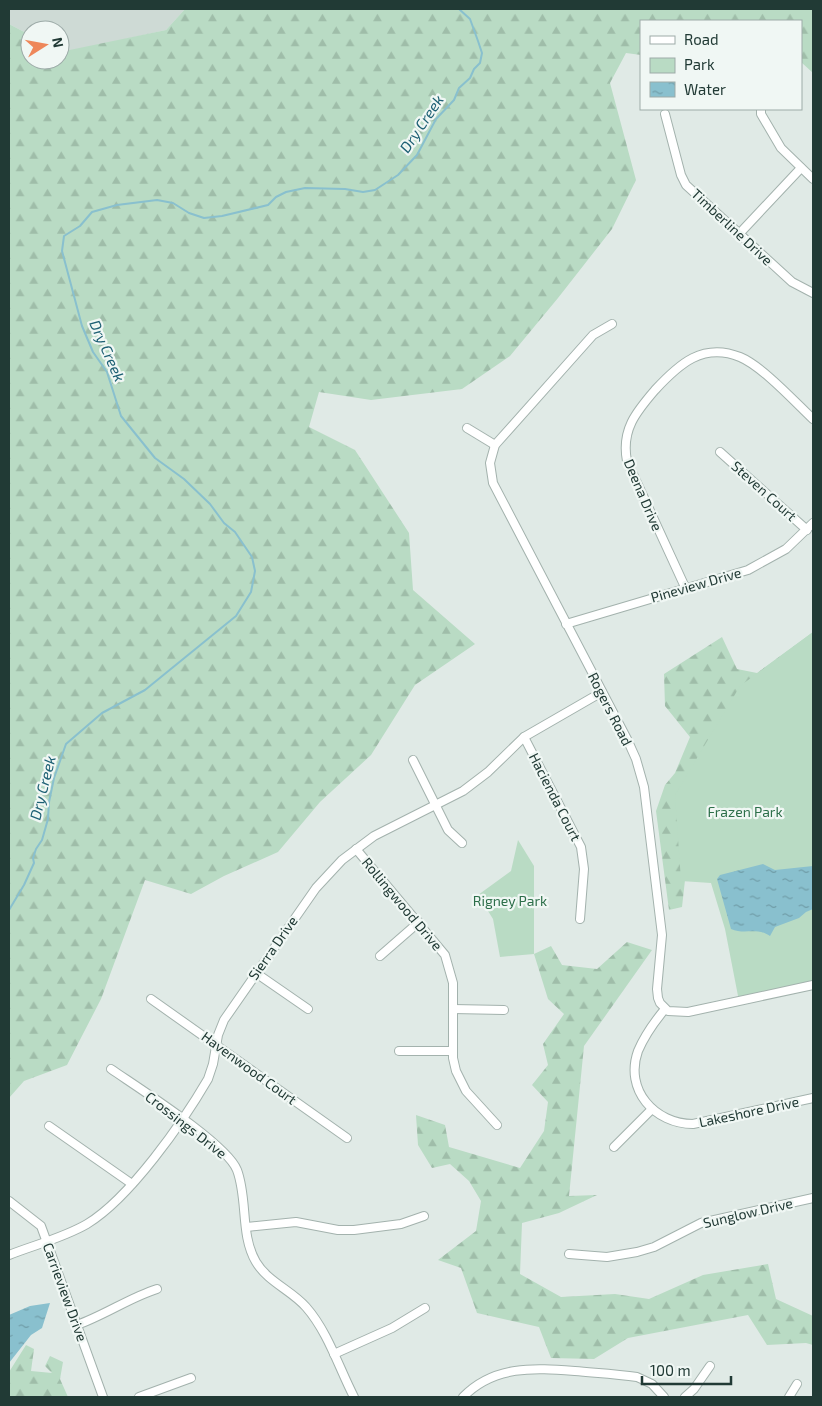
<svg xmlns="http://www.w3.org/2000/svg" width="822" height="1406" font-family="'Exo 2',sans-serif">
<defs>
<pattern id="forest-firs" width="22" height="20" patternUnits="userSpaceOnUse" patternTransform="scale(1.25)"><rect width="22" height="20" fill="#b9dbc4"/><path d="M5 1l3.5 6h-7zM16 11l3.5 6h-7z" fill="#9fbda9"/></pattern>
<pattern id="water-ripples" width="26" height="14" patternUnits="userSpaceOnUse" patternTransform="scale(1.25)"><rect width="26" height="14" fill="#89c0ce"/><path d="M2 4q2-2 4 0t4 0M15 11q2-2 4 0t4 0" fill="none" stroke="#709da8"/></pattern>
</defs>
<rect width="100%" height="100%" fill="#e0eae6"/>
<!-- built -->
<polygon fill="#cedad5" points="9,9 185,9 166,30 62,53 60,30 30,30 30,35 9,24"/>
<!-- forest -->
<g fill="url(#forest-firs)">
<polygon points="185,9 813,9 813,73 801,62 801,21 641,21 641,55 626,53 610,83 636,180 612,229 558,298 510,356 462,389 371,400 319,392 309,427 355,450 409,533 413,590 475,644 415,685 371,755 320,802 278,852 224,876 191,894 145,880 101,999 67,1065 24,1081 9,1098 9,24 30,35 30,60 60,60 60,52 166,30"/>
<polygon points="813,632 686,871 682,907 669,910 656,811 665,785 675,773 690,737 665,706 664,674 722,637 737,669 757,673"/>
<polygon points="627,942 652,950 584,1046 569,1196 597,1195 559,1213 522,1223 520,1274 561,1297 615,1294 649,1299 703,1275 768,1264 776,1299 813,1316 813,1345 806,1343 767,1345 748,1315 628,1338 594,1359 551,1358 539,1327 477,1313 461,1268 438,1260 476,1231 481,1201 469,1181 450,1164 432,1168 418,1145 416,1115 445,1125 449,1147 520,1168 544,1131 548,1102 532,1085 548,1065 543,1044 564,1014 548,999 534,954 551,946 562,965 597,969"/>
<polygon points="26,1345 34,1349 31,1371 52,1373 45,1366 50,1356 63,1362 60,1379 68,1397 9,1397 9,1372"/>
</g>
<!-- park -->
<g fill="#b9dbc4">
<polygon points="813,632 813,985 739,1001 725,929 711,883 681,881 675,795 740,686"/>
<polygon points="518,840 534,866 534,954 500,957 493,919 478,895 511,871"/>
</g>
<!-- water -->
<g fill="url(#water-ripples)">
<path d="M763,864L775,870L813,866V909L806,912L799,918L775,927L770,936C757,927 744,935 731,929L717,879L720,875Z"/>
<polygon points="50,1303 42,1328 31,1335 9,1363 9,1315 30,1306"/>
</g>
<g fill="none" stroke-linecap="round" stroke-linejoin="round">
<!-- stream -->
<polyline stroke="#89c0ce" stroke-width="2" points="9,910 24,885 34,863 33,858 36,849 42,840 48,819 49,802 54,778 66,744 102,713 145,690 236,616 251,592 255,571 252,557 235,532 224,523 210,504 184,479 155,458 121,416 107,372 93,352 82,326 62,251 64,236 80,226 92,212 117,205 157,200 173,203 189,213 204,218 222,216 268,205 276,197 286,192 305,188 345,189 363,192 375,190 398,175 417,155 436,119 454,100 459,88 470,78 474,69 480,63 482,53 478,41 470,19 459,9"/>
<defs>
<g id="minor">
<polyline points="761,109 761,114 781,148 813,179"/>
<polyline points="665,114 681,175 686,185 792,282 813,293"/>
<polyline points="739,234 801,168"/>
<polyline points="612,324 593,335 495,445 490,463 493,483 627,739 636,759 644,787 662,935 657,989 658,998 660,1003 668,1011 688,1012 813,985"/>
<polyline points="467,428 495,445"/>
<polyline points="720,452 807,530"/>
<path d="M685,587L627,461C621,430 636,412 655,390C679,364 703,342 740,357C762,366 795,402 813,419"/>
<polyline points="566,624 748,570 786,549 813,523"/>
<polyline points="524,737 581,847 584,869 580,919"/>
<polyline points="413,760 448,830 462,843"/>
<polyline points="356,849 445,955 453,983 453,1058 456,1071 466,1091 497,1125"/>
<polyline points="380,956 419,922"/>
<polyline points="256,973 308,1009"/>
<polyline points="151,999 347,1138"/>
<polyline points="453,1009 504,1010"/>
<path d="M665,1009C655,1021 644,1037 638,1051C624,1090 655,1124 693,1124L813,1098"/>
<polyline points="399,1051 453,1051"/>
<path d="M111,1069C137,1087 227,1144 237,1170C248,1199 240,1235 256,1262C268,1282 291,1290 306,1307C328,1332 339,1368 354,1397"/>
<polyline points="49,1126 132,1184"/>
<polyline points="614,1147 652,1109"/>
<polyline points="9,1201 41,1226 103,1397"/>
<polyline points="247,1227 296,1222 338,1230 354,1230 401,1224 424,1216"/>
<polyline points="569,1254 607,1257 637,1252 654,1247 701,1223 813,1198"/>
<path d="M9,1255C34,1245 63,1238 87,1224C130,1198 183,1122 208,1079L213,1064L218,1035L224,1020L316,888L342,860L374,836L463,791L488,772L524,737L602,692"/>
<path d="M77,1325C105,1315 131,1297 157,1289"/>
<polyline points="334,1354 392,1328 425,1308"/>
<polyline points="139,1397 191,1378"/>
<path d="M463,1397C494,1365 534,1368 575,1371C596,1373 616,1374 637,1377L652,1384L664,1397"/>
<polyline points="685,1397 694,1389 710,1366"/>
<polyline points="789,1397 797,1384"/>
</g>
</defs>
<!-- minor casing -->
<use href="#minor" stroke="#a3b2ad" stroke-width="10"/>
<!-- minor -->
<use href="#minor" stroke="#fff" stroke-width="8"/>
</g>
<g text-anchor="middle" stroke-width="4.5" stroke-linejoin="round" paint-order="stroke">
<!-- street labels -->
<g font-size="14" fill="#213a35" stroke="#f0f7f4">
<text transform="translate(732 227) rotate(43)" y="5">Timberline Drive</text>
<text transform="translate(764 491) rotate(42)" y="5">Steven Court</text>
<text transform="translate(643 495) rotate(67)" y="5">Deena Drive</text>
<text transform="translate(696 585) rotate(-16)" y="5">Pineview Drive</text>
<text transform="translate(610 709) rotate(63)" y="5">Rogers Road</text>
<text transform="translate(555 797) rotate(63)" y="5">Hacienda Court</text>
<text transform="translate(402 904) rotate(50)" y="5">Rollingwood Drive</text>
<text transform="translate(273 948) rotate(-55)" y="5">Sierra Drive</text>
<text transform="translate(249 1068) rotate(36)" y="5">Havenwood Court</text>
<text transform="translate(749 1112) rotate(-12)" y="5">Lakeshore Drive</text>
<text transform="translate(186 1125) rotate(38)" y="5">Crossings Drive</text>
<text transform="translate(748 1213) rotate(-13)" y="5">Sunglow Drive</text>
<text transform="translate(65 1292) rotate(70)" y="5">Carrieview Drive</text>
</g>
<!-- park labels -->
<g font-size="14" fill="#2d6f4a" stroke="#f0f7f4">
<text x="745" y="817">Frazen Park</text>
<text x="510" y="906">Rigney Park</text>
</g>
<!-- water labels -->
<g font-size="15" font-style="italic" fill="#1d6074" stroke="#f0f7f4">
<text transform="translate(422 124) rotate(-56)" y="5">Dry Creek</text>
<text transform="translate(107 351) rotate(66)" y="5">Dry Creek</text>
<text transform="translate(43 788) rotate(-76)" y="5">Dry Creek</text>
</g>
</g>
<!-- border -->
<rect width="822" height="1406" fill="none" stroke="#213a35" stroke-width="20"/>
<!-- legend -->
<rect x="640" y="20" width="162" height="90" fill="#f0f7f4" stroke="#9daba8"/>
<rect x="650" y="36" width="25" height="8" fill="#ffffff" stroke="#9daba8"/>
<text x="684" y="45" font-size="15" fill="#213a35">Road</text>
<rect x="650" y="58" width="25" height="15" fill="#b9dbc4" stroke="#9daba8"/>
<text x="684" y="70" font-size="15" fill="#213a35">Park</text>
<rect x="650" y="82" width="25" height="15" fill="url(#water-ripples)" stroke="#9daba8"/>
<text x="684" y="95" font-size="15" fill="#213a35">Water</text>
<!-- north arrow -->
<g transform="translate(45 45) rotate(79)"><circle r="24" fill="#f0f7f4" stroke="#9daba8"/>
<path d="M0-4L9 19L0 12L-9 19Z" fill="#ee875a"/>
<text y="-8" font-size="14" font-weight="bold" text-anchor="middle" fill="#213a35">N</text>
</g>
<!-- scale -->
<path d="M642 1376v8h89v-8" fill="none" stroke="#213a35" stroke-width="2.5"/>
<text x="650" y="1376" font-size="15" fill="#213a35" stroke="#f0f7f4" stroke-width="4" paint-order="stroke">100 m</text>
</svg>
